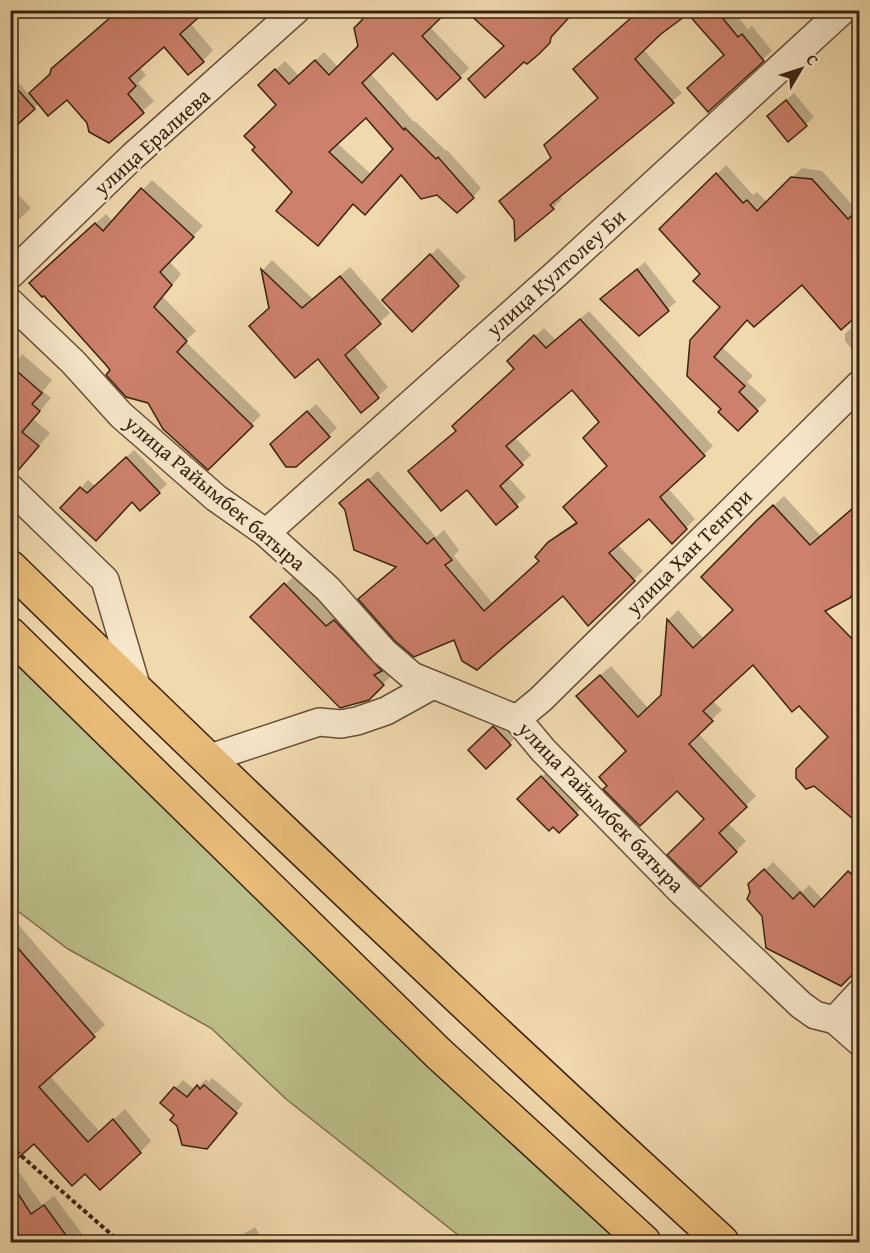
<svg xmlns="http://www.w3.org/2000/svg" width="870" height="1253" font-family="'Gentium Book Plus',serif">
<rect width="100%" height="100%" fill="#f1d9ae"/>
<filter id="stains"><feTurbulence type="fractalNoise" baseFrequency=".00333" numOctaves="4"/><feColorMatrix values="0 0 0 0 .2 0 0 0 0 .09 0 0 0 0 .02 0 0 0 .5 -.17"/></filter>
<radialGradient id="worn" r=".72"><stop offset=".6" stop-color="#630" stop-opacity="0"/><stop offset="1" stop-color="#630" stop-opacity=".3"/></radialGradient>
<!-- green -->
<polygon fill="#bcbf89" stroke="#7a714c" stroke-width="1.5" points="10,642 627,1242 467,1242 286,1099 211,1028 68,949 11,906"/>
<!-- shadow -->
<g fill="#0003" fill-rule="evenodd">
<polygon points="119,10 190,23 213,50 203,61 165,45 139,67 146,75 138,83 154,101 109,141 67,98 39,103 34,108 10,90 19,83 29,95 64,58"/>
<polygon points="467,10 581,10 568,18 548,43 506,46"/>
<polygon points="641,10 732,10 748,29 752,26 772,51 709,110 725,55 689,12 643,49 682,93 559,196 562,199 553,208 517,238 553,157 600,97"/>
<path d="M430,27L469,68L460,77L393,50L370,73L414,122L415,121L446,151L447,150L481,188L473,197L437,193L402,173L353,203L318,244L294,192L278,104L260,85L285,61L299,76L324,52L339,68ZM366,115L395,149L372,175L337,143Z"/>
<polygon points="859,55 860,55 860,88 851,63"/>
<polygon points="794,93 814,117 788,140 777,108"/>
<polygon points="726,165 753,195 757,192 767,202 802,168 822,171 858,211 802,283 747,319 722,347 753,376 747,382 767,400 738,429 723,409 688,376 722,306 702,274 661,229"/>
<polygon points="152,180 203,226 169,261 181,274 163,297 196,331 185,341 261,415 208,468 149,402 112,370 41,273 106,214 113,222"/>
<polygon points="10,186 31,208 10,228"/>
<polygon points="438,248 466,277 412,329 384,300"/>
<polygon points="272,260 313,299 350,267 390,313 354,345 388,387 362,411 318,357 271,308 263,270"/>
<polygon points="645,262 676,302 639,334 610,291"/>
<polygon points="589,311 713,446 668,488 695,519 672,542 649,517 617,544 643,571 589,623 563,593 455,638 398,566 341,503 378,471 436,537 444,530 459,550 454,556 493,604 540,561 549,543 559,533 577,521 609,466 602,422 572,388 515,437 531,455 508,477 526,497 496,523 458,430 516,369 518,352 544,328 556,340"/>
<polygon points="860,319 860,349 855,353 845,341 845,334"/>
<polygon points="10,351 19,358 22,354 52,380 43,391 51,398 33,419 50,433 27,460 10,472"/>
<polygon points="316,404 337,428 295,466 280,436"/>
<polygon points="134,450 167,484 141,509 132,500 103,531 81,488 88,480 95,486"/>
<polygon points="784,496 821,536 860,502 860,579 798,632 821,660 860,629 860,811 830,737 799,704 753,663 713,701 722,710 698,733 756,796 728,823 746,841 736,851 677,789 608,785 628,751 588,686 611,666 648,708 663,695 668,620 678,610 704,639 735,610 769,510"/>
<polygon points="297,573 395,672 368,699 253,617"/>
<polygon points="502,719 517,736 486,767 470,750"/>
<polygon points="549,770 584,806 559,831 519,799"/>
<polygon points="773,862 802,892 809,885 823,900 857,864 860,867 860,909 764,916 751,893 750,885"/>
<polygon points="16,922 105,1025 49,1075 100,1132 125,1109 151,1141 140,1152 85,1172 10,1125 10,926"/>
<polygon points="212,1078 243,1104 214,1139 162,1103 183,1080 195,1090 206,1079 209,1082"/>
<polygon points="10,1159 42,1205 54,1196 88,1242 10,1242"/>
<polygon points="255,1227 264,1242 230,1242"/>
</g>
<!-- building -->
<g fill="#cd806b" stroke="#392310" stroke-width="1.5" fill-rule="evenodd">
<polygon points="119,10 207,10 180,34 204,62 188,75 164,47 129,78 136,86 128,94 144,113 109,143 89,132 87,123 67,100 48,116 29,93 50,74 51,69"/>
<path d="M365,10H449L422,36L461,78L437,100L393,53L362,83L404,130L405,128L436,159L438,157L474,198L457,213L437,195L421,199L401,175L365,215L353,204L318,246L276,211L292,192L252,150L255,147L244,136L276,105L258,85L275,69L289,84L315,60L329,75L358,46L354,28L362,20ZM366,118L393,149L362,183L329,152Z"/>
<polygon points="465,10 576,10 551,37 550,43 539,54 527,64 524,62 485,98 468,79 504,46"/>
<polygon points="640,10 716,10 738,37 742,34 764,61 708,112 687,88 724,55 688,14 661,34 635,59 674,103 550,205 554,209 515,241 514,220 499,201 551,158 544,145 598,98 573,69"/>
<polygon points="10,81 35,109 10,131"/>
<polygon points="786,100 807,126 788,142 767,116"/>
<polygon points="716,173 743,203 747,200 757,211 791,177 812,179 848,219 860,208 860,313 841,330 802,285 754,327 747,320 714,357 745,386 739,392 758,411 738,431 718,412 721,409 687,376 690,340 720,307 693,281 700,274 659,229"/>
<polygon points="141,188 194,237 160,272 172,285 154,307 187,341 177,352 253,426 208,470 163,429 148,403 126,397 106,375 110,370 106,365 44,296 42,297 29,283 95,223 103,231"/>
<polygon points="430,254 459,286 412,332 382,300"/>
<polygon points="261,269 302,308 340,276 381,324 345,355 379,398 361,413 318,359 295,378 249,326 269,308"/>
<polygon points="637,269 669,311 639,336 600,299"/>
<polygon points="580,319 705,456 660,497 687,529 672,544 649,519 609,553 635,581 588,626 563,596 477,670 462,661 454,640 414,657 395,641 358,599 396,567 354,550 345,510 339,503 368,479 427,544 434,538 452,560 445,565 484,611 539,561 535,557 548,542 577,523 563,507 607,466 583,438 599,422 572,390 506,446 523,465 500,486 518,507 496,525 467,490 441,511 408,471 456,431 452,426 514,369 507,361 534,335 546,348"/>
<polygon points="10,365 42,393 32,404 40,411 22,432 39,446 15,474 10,473"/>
<polygon points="307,411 330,437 296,467 286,467 270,444"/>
<polygon points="126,457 160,493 140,511 132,502 96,541 60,508 80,487 87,493"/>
<polygon points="860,502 860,580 850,598 825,611 860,647 860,825 814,786 806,789 796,778 796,769 828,737 799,706 792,712 753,665 703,711 713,721 689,744 747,807 719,833 737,852 700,887 667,855 704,819 677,791 640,826 603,789 607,786 599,777 626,751 576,696 600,675 638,717 661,695 667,619 693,648 733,610 701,577 757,520 773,505 810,545"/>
<polygon points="284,583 326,626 334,620 382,671 374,675 384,685 369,700 340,708 250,617"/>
<polygon points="493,726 511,745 486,769 468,750"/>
<polygon points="541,776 578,815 559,833 553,827 549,831 517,799"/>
<polygon points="764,869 793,899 800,892 814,907 848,871 860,882 860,967 841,986 766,948 762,916 747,899 750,892 748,884"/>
<polygon points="10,939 95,1037 39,1087 88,1142 113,1119 141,1153 100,1190 85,1174 72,1186 34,1144 10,1165"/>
<polygon points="197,1085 200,1089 204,1085 237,1113 207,1149 182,1145 177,1126 170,1120 174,1115 160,1103 174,1087 187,1097"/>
<polygon points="10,1181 31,1214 44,1205 71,1242 20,1242 10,1196"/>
</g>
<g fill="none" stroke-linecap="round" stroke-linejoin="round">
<defs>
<g id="minor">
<polyline points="10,275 133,156 296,10"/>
<polyline points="10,302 73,362 121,415 216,498 266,533 328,589 384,652 412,676 517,719 543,750 682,892 801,1005 815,1015 835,1020 860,1042"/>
<polyline points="10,488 105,580 138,692"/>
<polyline points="266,533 557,273 843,10"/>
<polyline points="517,719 541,699 860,384"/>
<polyline points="207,759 319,722 341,724 357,721 386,711 433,685"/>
<polyline points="835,1020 860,993"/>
</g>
<g id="highway">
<path d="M10,567C244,796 481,1021 722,1242"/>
<polyline points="10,634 438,1053 644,1242"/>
</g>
</defs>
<!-- minor casing -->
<use href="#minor" stroke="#675038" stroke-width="30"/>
<!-- highway casing -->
<use href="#highway" stroke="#392310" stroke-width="36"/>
<!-- path -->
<polyline stroke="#392310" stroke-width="4" stroke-dasharray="4.5 3" stroke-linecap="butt" points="10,1146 120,1242"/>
<!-- minor -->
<use href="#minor" stroke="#f6e6ca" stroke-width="27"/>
<!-- highway -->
<use href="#highway" stroke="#e8bc77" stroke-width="33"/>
</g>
<g text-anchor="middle" stroke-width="4.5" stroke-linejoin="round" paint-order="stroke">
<!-- street labels -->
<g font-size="21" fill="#392310" stroke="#f6e6ca">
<text transform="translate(152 142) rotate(-42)" y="7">улица Ералиева</text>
<text transform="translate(556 273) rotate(-42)" y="7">улица Култолеу Би</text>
<text transform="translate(215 493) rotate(40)" y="7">улица Райымбек батыра</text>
<text transform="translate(689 552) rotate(-45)" y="7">улица Хан Тенгри</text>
<text transform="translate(601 807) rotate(46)" y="7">улица Райымбек батыра</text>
</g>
</g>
<!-- margin -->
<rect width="870" height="1253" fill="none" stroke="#f1d9ae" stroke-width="36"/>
<rect x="12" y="12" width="846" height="1229" fill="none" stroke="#392310" stroke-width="3"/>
<rect x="18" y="18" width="834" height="1217" fill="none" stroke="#392310" stroke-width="1.5"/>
<!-- north arrow -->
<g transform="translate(801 69) rotate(51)" stroke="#f6e6ca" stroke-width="4.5" paint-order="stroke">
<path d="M0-4.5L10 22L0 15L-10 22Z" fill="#392310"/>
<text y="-9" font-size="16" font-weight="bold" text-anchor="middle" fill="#392310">С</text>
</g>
<rect width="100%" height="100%" filter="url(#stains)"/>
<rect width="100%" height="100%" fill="url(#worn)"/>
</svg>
